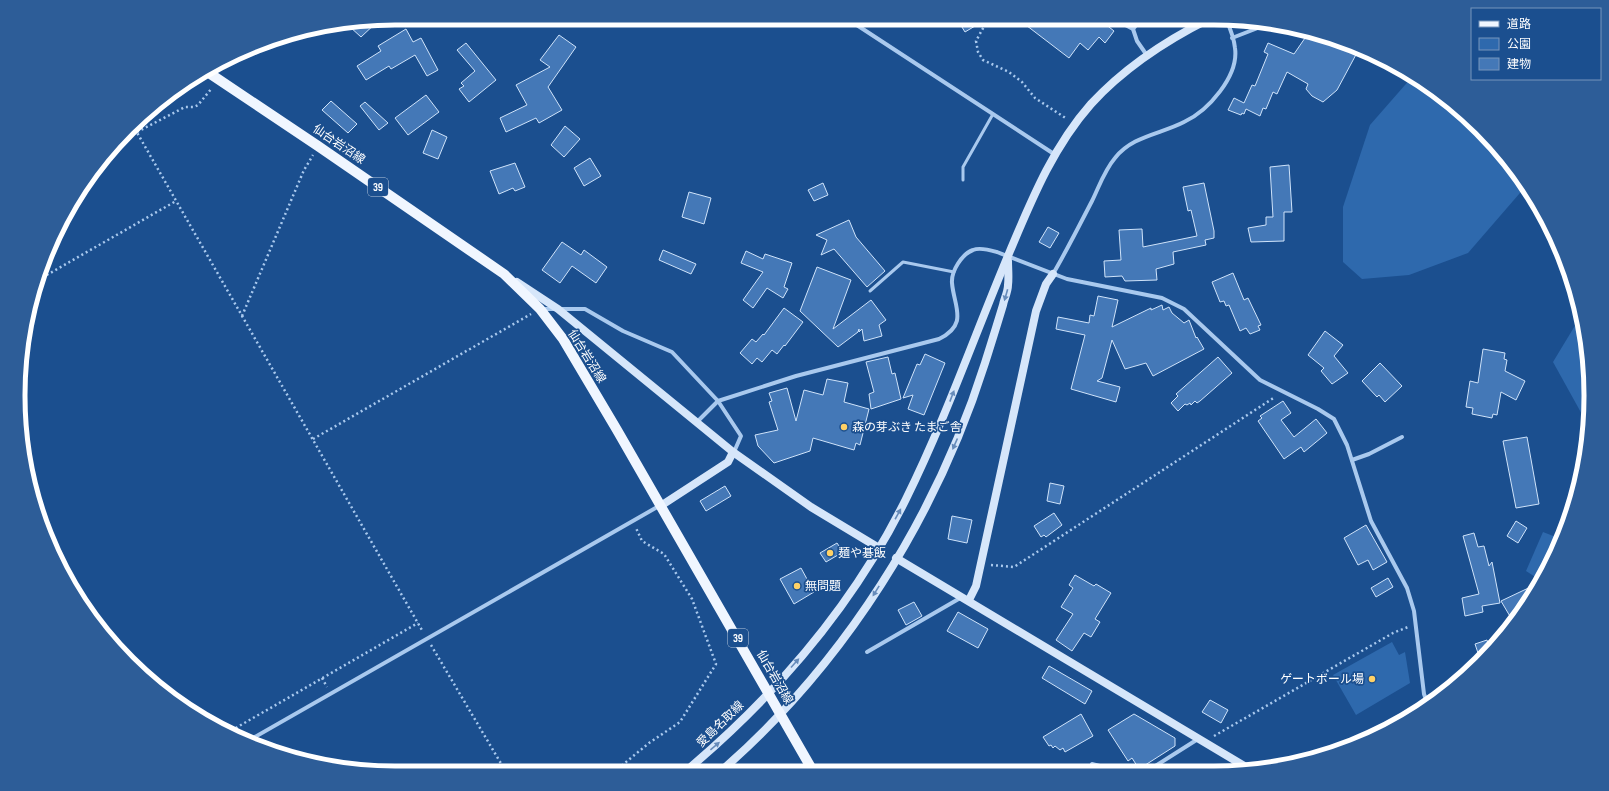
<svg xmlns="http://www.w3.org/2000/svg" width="1609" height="791" font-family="'Sofia Sans Condensed','Noto Sans JP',sans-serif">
<rect width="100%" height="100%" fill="#1b4f8f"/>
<!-- green -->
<g fill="#2e69ad">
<polygon points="1412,77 1443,96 1497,146 1526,186 1468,253 1409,275 1362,279 1343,262 1343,207 1370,125"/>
<polygon points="1581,318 1588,346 1589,427 1553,362 1579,319"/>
<polygon points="1543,532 1561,539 1552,562 1540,580 1526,571"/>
<polygon points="1392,642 1399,655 1405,652 1410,683 1356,715 1333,675"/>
</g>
<!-- building -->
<g fill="#4478b7" stroke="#cfe3fa">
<polygon points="957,19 970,19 975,26 965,32"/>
<polygon points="1018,19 1083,19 1093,26 1099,19 1114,31 1105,43 1099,37 1088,50 1080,43 1069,58"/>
<polygon points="378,21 361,37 349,26 357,24"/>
<polygon points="1288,27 1311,31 1359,49 1337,90 1323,102 1312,96 1306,89 1308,84 1287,72 1277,94 1273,92 1266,109 1263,108 1260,116 1246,109 1244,114 1242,113 1241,115 1228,110 1234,98 1244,103 1252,85 1255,86 1268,54 1264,52 1268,43 1294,54 1305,38"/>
<polygon points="406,29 413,42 421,38 438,70 427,76 415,55 391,69 389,66 366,80 357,66 381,51 378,46"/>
<polygon points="559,35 576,47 548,87 562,110 539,123 536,118 506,132 500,118 527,105 516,85 550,67 540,60"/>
<polygon points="466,43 496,80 469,102 459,89 464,86 461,83 475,71 457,50"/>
<polygon points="426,95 439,112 408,135 395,118"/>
<polygon points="331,101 357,124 348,133 322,110"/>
<polygon points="365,102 388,123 379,130 360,106"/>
<polygon points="565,126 580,139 564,157 551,145"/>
<polygon points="432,130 447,137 438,159 423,153"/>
<polygon points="590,158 601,176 584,186 574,168"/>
<polygon points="515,163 525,187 515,191 513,188 499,194 490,171"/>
<polygon points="1289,165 1292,212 1284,212 1284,241 1251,242 1248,228 1266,225 1266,217 1273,217 1270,167"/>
<polygon points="823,183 828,195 814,201 808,190"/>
<polygon points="1204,183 1214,231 1214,238 1205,240 1206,245 1173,252 1174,264 1156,269 1157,280 1125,281 1122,276 1105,277 1104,261 1121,260 1119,230 1142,229 1143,247 1197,236 1191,210 1188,211 1183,187"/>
<polygon points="689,192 711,198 704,224 682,217"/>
<polygon points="849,220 856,237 885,271 867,287 834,249 821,255 827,240 816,235"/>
<polygon points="1048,227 1059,233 1050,248 1039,242"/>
<polygon points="562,242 581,255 584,250 607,267 596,283 572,266 560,283 542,270"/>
<polygon points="663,250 696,264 691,274 659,260"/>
<polygon points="746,251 763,259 765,254 792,263 784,287 788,289 783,298 767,288 753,308 743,300 763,272 741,263"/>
<polygon points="817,267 851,280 833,329 871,300 886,320 879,325 882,336 864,341 862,329 859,332 859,329 858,332 838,347 800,311"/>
<polygon points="1233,273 1244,300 1248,298 1261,325 1258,326 1260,330 1250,334 1246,328 1240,331 1229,305 1226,306 1224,301 1220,302 1212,282"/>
<polygon points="1098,296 1118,300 1112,327 1151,308 1151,310 1162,305 1163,310 1169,307 1172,313 1184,323 1189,320 1196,338 1197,337 1204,349 1153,376 1146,363 1125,369 1112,340 1102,378 1097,381 1120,387 1116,402 1071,389 1085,335 1056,329 1058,317 1089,323 1090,315 1094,316"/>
<polygon points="784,308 803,322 785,346 784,345 777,354 772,350 762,362 757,358 752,364 740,353 752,339 756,342 763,334 764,335"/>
<polygon points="1325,331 1343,345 1334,356 1348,373 1332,384 1321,371 1324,368 1308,355"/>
<polygon points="1483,349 1505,353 1504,359 1507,360 1505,371 1525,381 1516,400 1501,392 1497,415 1493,414 1492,418 1472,414 1473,408 1466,407 1470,381 1478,383"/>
<polygon points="925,354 945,363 924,415 908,409 913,395 903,398 917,364 920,365"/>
<polygon points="888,357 892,374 895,373 901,399 871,409 869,394 874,392 866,362"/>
<polygon points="1218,357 1232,373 1200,401 1197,403 1195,401 1191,405 1190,403 1187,405 1185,404 1178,411 1171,403 1178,396 1176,394"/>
<polygon points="1380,363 1402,386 1385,402 1379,395 1377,397 1362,381"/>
<polygon points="827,379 848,383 844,402 869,409 860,445 856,443 854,450 813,438 810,451 774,463 758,446 755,435 778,430 769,402 772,401 769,393 787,388 796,421 804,390 823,395"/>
<polygon points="1283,401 1291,413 1281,420 1294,437 1316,419 1327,433 1304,452 1301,447 1284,459 1258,421 1262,418 1260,416"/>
<polygon points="1527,437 1539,504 1516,508 1503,441"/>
<polygon points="1050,483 1064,486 1060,504 1047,501"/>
<polygon points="725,486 731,496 706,511 700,501"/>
<polygon points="1054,513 1062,525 1046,537 1044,535 1041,537 1034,526"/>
<polygon points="952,516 972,520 967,543 948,539"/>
<polygon points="1516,521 1527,528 1518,543 1507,536"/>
<polygon points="1366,525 1387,562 1373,570 1368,560 1358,565 1344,538"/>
<polygon points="1474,533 1478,547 1484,546 1489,566 1492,562 1500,603 1482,606 1483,612 1465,616 1462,598 1479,594 1463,536"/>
<polygon points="837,543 843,552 826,562 820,553"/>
<polygon points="801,568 814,592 794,604 780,579"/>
<polygon points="1075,575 1094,586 1096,584 1111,593 1095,619 1100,622 1091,637 1084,633 1072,651 1056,640 1073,614 1061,607 1073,588 1069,585"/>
<polygon points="1388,578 1393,587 1376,597 1371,588"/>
<polygon points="1539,583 1518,614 1511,618 1501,601"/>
<polygon points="914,602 922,616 906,625 898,610"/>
<polygon points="958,612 988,629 978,648 947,631"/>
<polygon points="1487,640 1490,651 1480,659 1475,644"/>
<polygon points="1049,666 1092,691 1085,704 1042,678"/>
<polygon points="1210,700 1228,710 1221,723 1202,712"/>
<polygon points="1081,714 1093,736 1065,752 1063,748 1060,750 1055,746 1053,748 1051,745 1049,746 1043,737"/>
<polygon points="1134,714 1175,738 1175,746 1139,769 1132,758 1128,761 1108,730"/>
</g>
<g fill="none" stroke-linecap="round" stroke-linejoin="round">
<!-- path -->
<g stroke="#a9c9ee" stroke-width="2.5" stroke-dasharray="2 3" stroke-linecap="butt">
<polyline points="988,19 976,41 978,52 983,60 1009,72 1022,82 1035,98 1067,119"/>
<polyline points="135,129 423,632"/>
<polyline points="137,132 185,107 194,107 198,105 212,88"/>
<polyline points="38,280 176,201"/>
<polyline points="242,316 304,170 313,155"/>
<polyline points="313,439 531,314"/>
<polyline points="991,565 1014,567 1275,397"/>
<polyline points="431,645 506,772"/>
<polyline points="322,678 327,687"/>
<polyline points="227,733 418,623"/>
<polyline points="1214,736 1393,633 1408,627"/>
<polyline points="614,772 649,743 680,722 716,664 692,599 664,554 642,541 636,528"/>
</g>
<!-- lane -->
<g stroke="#a9c9ee" stroke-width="3">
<polyline points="963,180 963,167 993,114"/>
<polyline points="870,291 903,262 954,272"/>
</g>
<!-- street -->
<g stroke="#a9c9ee" stroke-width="4">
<polyline points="846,18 1054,154"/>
<polyline points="1114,19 1133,29 1137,41 1146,54"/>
<polyline points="1133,29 1141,19"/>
<polyline points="1232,38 1268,24"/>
<path d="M1053,274C1067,250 1079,226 1092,201C1099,187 1104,171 1115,158C1132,136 1161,134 1184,122C1208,111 1239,76 1235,48C1234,38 1230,28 1226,19"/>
<polyline points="541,309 585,309 623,331 672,352 718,401 741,436 734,452"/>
<path d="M696,423L718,401L796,376L939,339C969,324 954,307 952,283C951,271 962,254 973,250C980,247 990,250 997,252L1067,279L1162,298L1184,309L1260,380L1318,409L1334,419L1347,445L1371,521L1407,588L1414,611L1424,694L1428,705"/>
<polyline points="1352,460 1369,454 1402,437"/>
<polyline points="867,652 962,597"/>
<polyline points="248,741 659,506"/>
<polyline points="1092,764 1115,770"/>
<polyline points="1149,770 1198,739"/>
</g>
<!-- secondary -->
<g stroke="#d6e6fa" stroke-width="8">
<polyline points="517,282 558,309 733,452 811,507 879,548"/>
<polyline points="662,505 728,462 733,452"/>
<polyline points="896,558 1251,770"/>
<polyline points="969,600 976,586 1036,311 1046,284 1053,274"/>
<path d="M686,771C775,696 854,604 906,499C946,418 975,334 1010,251C1032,199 1053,147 1091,104C1125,67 1165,41 1209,19"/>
<path d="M721,771C844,664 936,518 985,363C991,344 997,325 1003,305C1004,299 1008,292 1008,285C1009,277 1008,269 1008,261"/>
</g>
<!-- primary -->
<polyline stroke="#f0f6ff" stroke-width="10" points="209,73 318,146 504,274 540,309 563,339 617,430 813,771"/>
</g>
<!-- one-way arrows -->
<defs><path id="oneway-solid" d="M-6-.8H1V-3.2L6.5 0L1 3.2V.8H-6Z"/></defs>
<g fill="#668bba">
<use href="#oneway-solid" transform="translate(1006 295) rotate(106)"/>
<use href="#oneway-solid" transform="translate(952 396) rotate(-69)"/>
<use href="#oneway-solid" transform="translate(955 444) rotate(114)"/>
<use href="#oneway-solid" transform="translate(898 514) rotate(-61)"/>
<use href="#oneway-solid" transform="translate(876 591) rotate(122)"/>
<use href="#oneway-solid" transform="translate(795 663) rotate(-48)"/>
<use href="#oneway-solid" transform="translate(715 746) rotate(-40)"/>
</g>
<!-- markers -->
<g fill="#ffd166" stroke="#1b4f8f" stroke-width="1.5">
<circle cx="844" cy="427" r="4"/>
<circle cx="830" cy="553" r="4"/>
<circle cx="797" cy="586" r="4"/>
<circle cx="1372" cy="679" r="4"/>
</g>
<g text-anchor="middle" stroke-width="3.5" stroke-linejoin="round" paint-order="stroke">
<!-- shield labels -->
<g fill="#1b4f8f" stroke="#bbcadd" stroke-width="1">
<rect x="368" y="178" width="20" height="18" rx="3"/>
<rect x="728" y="629" width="20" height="18" rx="3"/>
</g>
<g font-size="11" font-weight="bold" fill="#fff">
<text x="378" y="191">39</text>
<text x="738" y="642">39</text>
</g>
<!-- street labels -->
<g font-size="12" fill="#fff" stroke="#1b4f8f">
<text transform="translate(339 144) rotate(34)" y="4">仙台岩沼線</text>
<text transform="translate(587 356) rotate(58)" y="4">仙台岩沼線</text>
<text transform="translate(775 677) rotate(60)" y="4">仙台岩沼線</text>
<text transform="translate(720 724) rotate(-44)" y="4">愛島名取線</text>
</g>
<!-- poi labels -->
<g font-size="12" fill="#fff" stroke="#1b4f8f" text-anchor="start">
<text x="852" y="431">森の芽ぶき たまご舎</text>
<text x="838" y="557">麺や碁飯</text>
<text x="805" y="590">無問題</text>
<text x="1364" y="683" text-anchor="end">ゲートボール場</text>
</g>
</g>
<!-- crop -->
<path d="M0 0H1609V791H0ZM395 25H1214A370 370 0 0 1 1584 395V396A370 370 0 0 1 1214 766H395A370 370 0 0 1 25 396V395A370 370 0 0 1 395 25Z" fill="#2d5d98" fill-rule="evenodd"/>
<path fill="none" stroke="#fff" stroke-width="5" d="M395 25H1214A370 370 0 0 1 1584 395V396A370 370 0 0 1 1214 766H395A370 370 0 0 1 25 396V395A370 370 0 0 1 395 25Z"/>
<!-- legend -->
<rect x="1471" y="8" width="130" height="72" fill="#1b4f8f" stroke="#7695bc"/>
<rect x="1479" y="21" width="20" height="6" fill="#f0f6ff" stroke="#7695bc"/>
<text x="1507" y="28" font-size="12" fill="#ffffff">道路</text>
<rect x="1479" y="38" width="20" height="12" fill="#2e69ad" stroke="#7695bc"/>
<text x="1507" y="48" font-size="12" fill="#ffffff">公園</text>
<rect x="1479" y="58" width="20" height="12" fill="#4478b7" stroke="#7695bc"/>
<text x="1507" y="68" font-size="12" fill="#ffffff">建物</text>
</svg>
